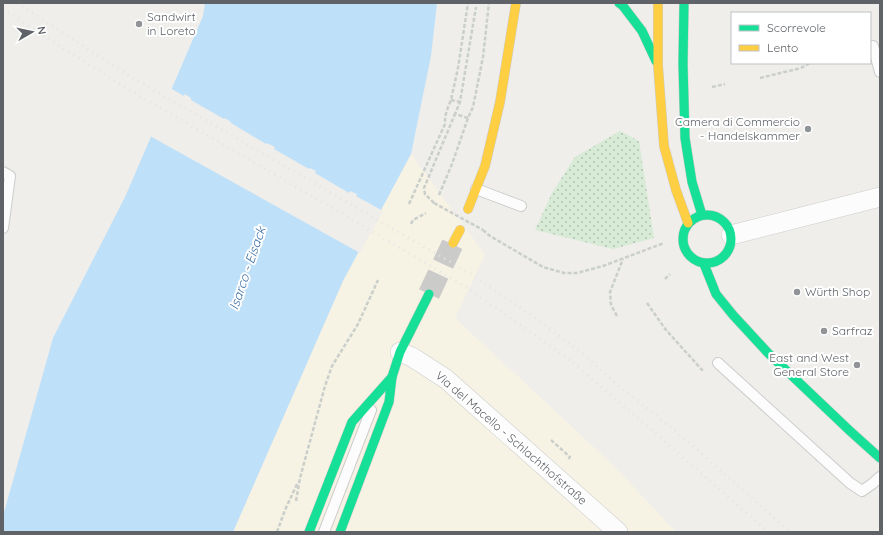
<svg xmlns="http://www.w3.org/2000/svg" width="883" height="535" font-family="Quicksand,sans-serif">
<defs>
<pattern id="grass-dots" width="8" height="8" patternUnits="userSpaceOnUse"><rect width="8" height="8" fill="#d8ebd6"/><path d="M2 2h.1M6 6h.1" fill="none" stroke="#b2c2b1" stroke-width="1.8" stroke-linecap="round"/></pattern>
</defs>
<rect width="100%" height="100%" fill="#efeeea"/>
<!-- commercial -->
<polygon fill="#f7f3e4" points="411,154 485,255 455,318 614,466 676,532 233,532 343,281"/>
<!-- grass -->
<polygon fill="url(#grass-dots)" points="620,131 639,141 654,238 613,249 535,230 552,193 575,157"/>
<!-- water -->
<polygon fill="#bfe0f9" points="205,3 437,3 431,56 411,154 343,281 233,532 3,532 3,516 53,338 125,197 203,16"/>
<!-- pier -->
<polygon fill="#efeeea" points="170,88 184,96 185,94 191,98 191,100 224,119 225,118 231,122 231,123 266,144 267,143 275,147 274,149 309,169 310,168 316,171 315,173 349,193 350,191 357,194 356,196 383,211 360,253 150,136"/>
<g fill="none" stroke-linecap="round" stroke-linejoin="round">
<!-- secondary-tunnel -->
<polyline stroke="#cbcbca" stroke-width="22" stroke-dasharray="22 11" stroke-linecap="butt" points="429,294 453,243"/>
<defs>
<g id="lane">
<polyline points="873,46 880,72"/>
<polyline points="3,172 10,176 3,228"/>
<polyline points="476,189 521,206"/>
<polyline points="718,363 850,483 862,491 872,484 880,477"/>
<polyline points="324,532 371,410"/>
</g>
<g id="street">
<polyline points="731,235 880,197"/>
<polyline points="400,352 412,357 446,379 618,532"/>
</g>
<g id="fast">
<polyline points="619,3 623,6 642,31 656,61"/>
<polyline points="684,3 683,64 685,138 692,182 702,215"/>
<circle cx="707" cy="239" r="24"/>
<polyline points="704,264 716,294 733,315 768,353 850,431 880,458"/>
<polyline points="309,532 352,422 392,377"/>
<polyline points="340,532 389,402 392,377 400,352 429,294"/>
</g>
<g id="slow">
<polyline points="658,3 658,65 664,146 676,190 688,223"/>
<polyline points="468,209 485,166 500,102 516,3"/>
<polyline points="453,243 460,230"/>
</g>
</defs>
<!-- lane casing -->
<use href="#lane" stroke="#cbcccc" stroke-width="12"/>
<!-- street casing -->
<use href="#street" stroke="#cbcccc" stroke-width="20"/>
<!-- fast casing -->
<use href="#fast" stroke="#cacacb" stroke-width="10"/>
<!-- slow casing -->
<use href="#slow" stroke="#cacacb" stroke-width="10"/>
<!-- path -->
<g stroke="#cacfcc" stroke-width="2.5" stroke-dasharray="4 2" stroke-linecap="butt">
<polyline points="760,78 801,68 810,63"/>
<polyline points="712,87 725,84"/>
<polyline points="451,100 460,102"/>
<polyline points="468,118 455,114 460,102 476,7"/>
<polyline points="439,195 452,164 468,118 473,107 483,57 489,3"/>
<polyline points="434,203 425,194 424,188 455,114"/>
<polyline points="409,204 445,124 445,117 448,107 451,100 458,68 468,3"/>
<polyline points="411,224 413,220 426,213"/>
<polyline points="483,230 490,236 543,267 564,273 577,273 603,266 664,243"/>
<polyline points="665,279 670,274"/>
<polyline points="647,303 666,330 704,372"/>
<polyline points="617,316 611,305 610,292 623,259"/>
<polyline points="551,440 570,457 567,460"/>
<polyline points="296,501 300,478 325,386 332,366 358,324 378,280"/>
<polyline points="277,532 285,510 298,482"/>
</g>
<!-- lane -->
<use href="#lane" stroke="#fdfcfc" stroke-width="10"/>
<!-- street -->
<use href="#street" stroke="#fdfcfc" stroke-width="19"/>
<!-- fast -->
<use href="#fast" stroke="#16e098" stroke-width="9"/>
<!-- slow -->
<use href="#slow" stroke="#ffcf43" stroke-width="9"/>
<!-- rail -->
<g stroke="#e4e4e4" stroke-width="3" stroke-dasharray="1 5" stroke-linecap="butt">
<polyline points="17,3 131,77 471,274 534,317 584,355 617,384 692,445 790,532"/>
<polyline points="3,9 49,39 126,88 341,213 466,287 566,357 630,411 768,532"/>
</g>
<!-- path-bridge -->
<polyline stroke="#cacfcc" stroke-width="2.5" stroke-dasharray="4 2" stroke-linecap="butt" points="434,203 483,230"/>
</g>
<!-- markers -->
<g fill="#919496" stroke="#fff" stroke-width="1.5">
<circle cx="139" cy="24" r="4"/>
<circle cx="808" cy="129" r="4"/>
<circle cx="797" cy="292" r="4"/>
<circle cx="824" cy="331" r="4"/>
<circle cx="857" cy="365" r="4"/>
</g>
<g text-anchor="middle" stroke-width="4" stroke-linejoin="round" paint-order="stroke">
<!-- poi labels -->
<g font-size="12" fill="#5f6368" stroke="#fff" text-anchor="start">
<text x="147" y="21">Sandwirt<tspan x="147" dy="14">in Loreto</tspan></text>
<text x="800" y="126" text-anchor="end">Camera di Commercio<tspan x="800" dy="14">- Handelskammer</tspan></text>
<text x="805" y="296">Würth Shop</text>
<text x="832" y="335">Sarfraz</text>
<text x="849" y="362" text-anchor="end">East and West<tspan x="849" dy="14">General Store</tspan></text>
</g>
<!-- street labels -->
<g font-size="12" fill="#5f6368" stroke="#fff">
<text transform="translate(511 438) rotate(41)" y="4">Via del Macello - Schlachthofstraße</text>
</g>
<!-- water labels -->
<g font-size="13" font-style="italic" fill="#4174aa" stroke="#fff">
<text transform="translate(247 268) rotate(-71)" y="5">Isarco - Eisack</text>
</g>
</g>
<!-- border -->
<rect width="883" height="535" fill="none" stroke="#5f6368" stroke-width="8"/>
<!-- legend -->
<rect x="731" y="12" width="140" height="52" fill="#ffffff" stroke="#bfc1c3"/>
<rect x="739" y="25" width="20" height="6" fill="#16e098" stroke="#bfc1c3"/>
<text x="767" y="32" font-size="12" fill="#5f6368">Scorrevole</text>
<rect x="739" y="45" width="20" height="6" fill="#ffcf43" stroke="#bfc1c3"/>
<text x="767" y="52" font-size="12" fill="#5f6368">Lento</text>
<!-- north arrow -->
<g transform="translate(32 32) rotate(81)" stroke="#ffffff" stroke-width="3" paint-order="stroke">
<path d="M0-3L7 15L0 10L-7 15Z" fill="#5f6368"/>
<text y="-6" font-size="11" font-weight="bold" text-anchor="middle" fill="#5f6368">N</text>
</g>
</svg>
